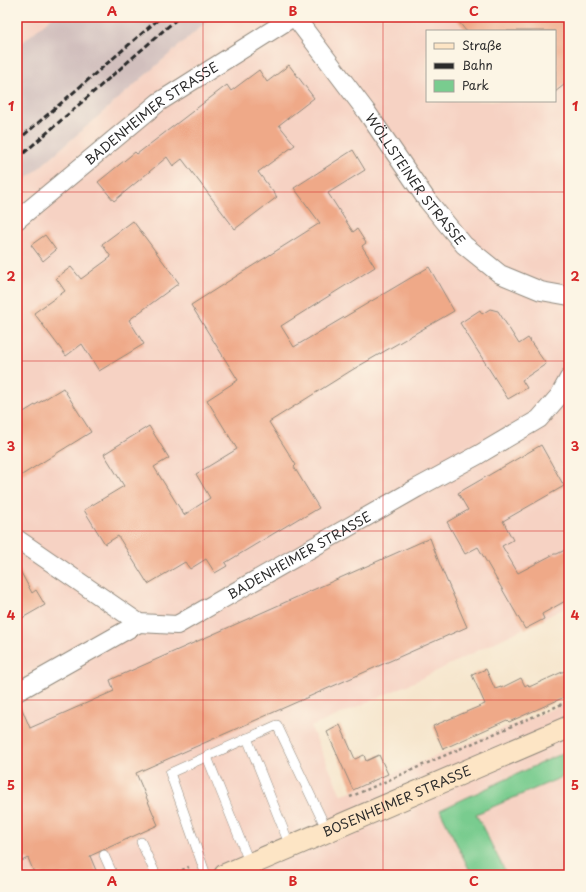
<svg xmlns="http://www.w3.org/2000/svg" width="586" height="892" font-family="'Playpen Sans',sans-serif">
<rect width="100%" height="100%" fill="#fcf5e5"/>
<filter id="ink" filterUnits="userSpaceOnUse"><feTurbulence type="fractalNoise" baseFrequency=".025" numOctaves="2"/><feDisplacementMap in="SourceGraphic" scale="8" xChannelSelector="R" yChannelSelector="G"/><feConvolveMatrix kernelMatrix="1 2 1 2 8 2 1 2 1" color-interpolation-filters="sRGB"/></filter>
<filter id="wash" filterUnits="userSpaceOnUse"><feTurbulence type="fractalNoise" baseFrequency=".012" numOctaves="4" result="noise"/><feDisplacementMap in="SourceGraphic" scale="16" xChannelSelector="R" yChannelSelector="G"/><feGaussianBlur stdDeviation="0.9" result="paint"/><feColorMatrix in="noise" values="0 0 0 0 0 0 0 0 0 0 0 0 0 0 0 0 0 1.4 0 .05"/><feComposite in="paint" operator="in"/></filter>
<g filter="url(#wash)">
<rect width="100%" height="100%" fill="#f6e6cd"/>
<!-- built -->
<g fill="#f6d2c3" fill-rule="evenodd">
<polygon points="17,17 52,17 17,47"/>
<path d="M212,17H569V606L414,682L311,727L341,795L569,702V875H17V187ZM427,31H555V101H427Z"/>
</g>
<!-- industrial -->
<polygon fill="#d1bfbd" points="52,17 212,17 17,187 17,47"/>
<!-- green -->
<polygon fill="#79cc8f" stroke="#527c5d" points="569,750 569,774 476,814 507,875 472,875 440,810"/>
<g id="blocks">
<!-- building -->
<g fill="#efa988">
<polygon points="455,17 569,17 569,81 555,92 555,31 466,31"/>
<polygon points="289,65 314,98 279,125 295,145 258,172 277,197 235,229 182,159 173,166 167,157 114,201 98,182 135,152 137,154 227,85 231,91 259,70 267,82"/>
<polygon points="353,150 365,170 328,193 353,232 357,229 366,243 362,246 375,267 281,326 294,347 429,267 454,311 352,370 269,422 296,465 294,467 319,508 302,518 301,517 225,563 227,566 215,573 206,559 190,569 185,562 148,584 118,536 105,544 84,510 124,486 104,454 149,426 169,458 154,467 184,515 210,498 196,474 237,449 207,400 238,380 191,305 320,223 294,188"/>
<polygon points="133,221 179,283 129,320 144,344 99,371 82,344 66,356 34,313 65,291 56,278 71,267 81,279 111,257 102,244"/>
<polygon points="45,235 56,250 43,261 31,245"/>
<polygon points="490,309 498,311 519,344 528,338 546,364 522,380 527,388 508,399 460,323 480,310 482,314"/>
<polygon points="63,388 91,432 17,478 17,416"/>
<polygon points="541,445 564,486 503,521 513,540 502,546 518,573 554,554 557,554 569,548 569,599 542,614 544,619 525,629 478,547 465,554 447,522 468,510 458,493"/>
<polygon points="430,538 440,565 467,627 136,773 158,825 90,856 98,875 35,875 28,858 17,863 17,702 19,702 30,728 114,691 110,680"/>
<polygon points="17,565 32,593 36,590 45,605 17,621"/>
<polygon points="486,669 495,689 501,687 501,688 521,678 525,686 528,684 529,687 569,669 569,695 509,722 507,720 443,749 433,726 485,704 472,675"/>
<polygon points="340,725 355,759 364,755 366,761 379,755 388,774 353,790 327,732"/>
</g>
</g>
</g>
<g filter="url(#ink)">
<use href="#blocks" fill-opacity="0" stroke="#90887c" stroke-width="1"/>
<g fill="none" stroke-linecap="round" stroke-linejoin="round">
<defs>
<g id="lane">
<polyline points="247,738 290,846"/>
<polyline points="207,757 250,864"/>
<polyline points="141,842 156,875"/>
<polyline points="104,855 113,875"/>
<polyline points="206,875 170,773 277,725 327,830"/>
</g>
<g id="street">
<path id="s1" d="M295,17L366,111L427,200L464,245L500,274L541,291L569,296"/>
<path id="s2" d="M17,220L159,102L293,17"/>
<path id="s3" d="M17,539L139,623L177,625L417,488L478,455L539,419L559,396L569,378"/>
<polyline points="17,692 139,623"/>
</g>
<g id="secondary">
<path id="s4" d="M225,875L569,727"/>
</g>
</defs>
<!-- lane casing -->
<use href="#lane" stroke="#90887c" stroke-width="10"/>
<!-- street casing -->
<use href="#street" stroke="#90887c" stroke-width="20"/>
<!-- secondary casing -->
<use href="#secondary" stroke="#90887c" stroke-width="24"/>
<!-- path -->
<g stroke="#90887c" stroke-width="2.5" stroke-dasharray="3 3" stroke-linecap="butt">
<polyline points="350,797 569,701"/>
<polyline points="171,875 189,867"/>
</g>
<!-- lane -->
<use href="#lane" stroke="#fff" stroke-width="9"/>
<!-- street -->
<use href="#street" stroke="#fff" stroke-width="18"/>
<!-- secondary -->
<use href="#secondary" stroke="#fde5c5" stroke-width="22"/>
<!-- rail -->
<g stroke="#2b2b2b" stroke-width="3" stroke-dasharray="6 3" stroke-linecap="butt">
<polyline points="17,141 161,17"/>
<polyline points="17,159 179,17"/>
</g>
</g>
</g>
<!-- grid -->
<path fill="none" stroke="#d62828" stroke-width="1" stroke-opacity="0.55" d="M203,17V875M383,17V875M17,192H569M17,361H569M17,531H569M17,700H569"/>
<g text-anchor="middle" stroke-width="3" stroke-linejoin="round" paint-order="stroke">
<!-- street labels -->
<g font-size="13" fill="#2b2b2b" stroke="#fcf5e5">
<text dy="5" stroke="none"><textPath href="#s2" startOffset="172">BADENHEIMER STRASSE</textPath></text>
<text dy="5" stroke="none"><textPath href="#s1" startOffset="202">WÖLLSTEINER STRASSE</textPath></text>
<text dy="5" stroke="none"><textPath href="#s3" startOffset="327">BADENHEIMER STRASSE</textPath></text>
<text dy="5" stroke="none"><textPath href="#s4" startOffset="187">BOSENHEIMER STRASSE</textPath></text>
</g>
</g>
<!-- margin -->
<rect width="586" height="892" fill="none" stroke="#fcf5e5" stroke-width="44"/>
<!-- legend -->
<rect x="426" y="30" width="130" height="72" fill="#fcf5e5" stroke="#a8a49b"/>
<rect x="434" y="43" width="20" height="6" fill="#fde5c5" stroke="#a8a49b"/>
<text x="462" y="50" font-size="12" fill="#2b2b2b">Straße</text>
<rect x="434" y="63" width="20" height="6" fill="#2b2b2b" stroke="#a8a49b"/>
<text x="462" y="70" font-size="12" fill="#2b2b2b">Bahn</text>
<rect x="434" y="80" width="20" height="12" fill="#79cc8f" stroke="#a8a49b"/>
<text x="462" y="90" font-size="12" fill="#2b2b2b">Park</text>
<rect x="22" y="22" width="542" height="848" fill="none" stroke="#d62828" stroke-width="1.5"/>
<g font-size="13" text-anchor="middle" font-weight="bold" fill="#d62828">
<text x="112" y="16">A</text>
<text x="293" y="16">B</text>
<text x="474" y="16">C</text>
<text x="11" y="111">1</text>
<text x="575" y="111">1</text>
<text x="11" y="281">2</text>
<text x="575" y="281">2</text>
<text x="11" y="451">3</text>
<text x="575" y="451">3</text>
<text x="11" y="620">4</text>
<text x="575" y="620">4</text>
<text x="11" y="790">5</text>
<text x="575" y="790">5</text>
<text x="112" y="886">A</text>
<text x="293" y="886">B</text>
<text x="474" y="886">C</text>
</g>
</svg>
